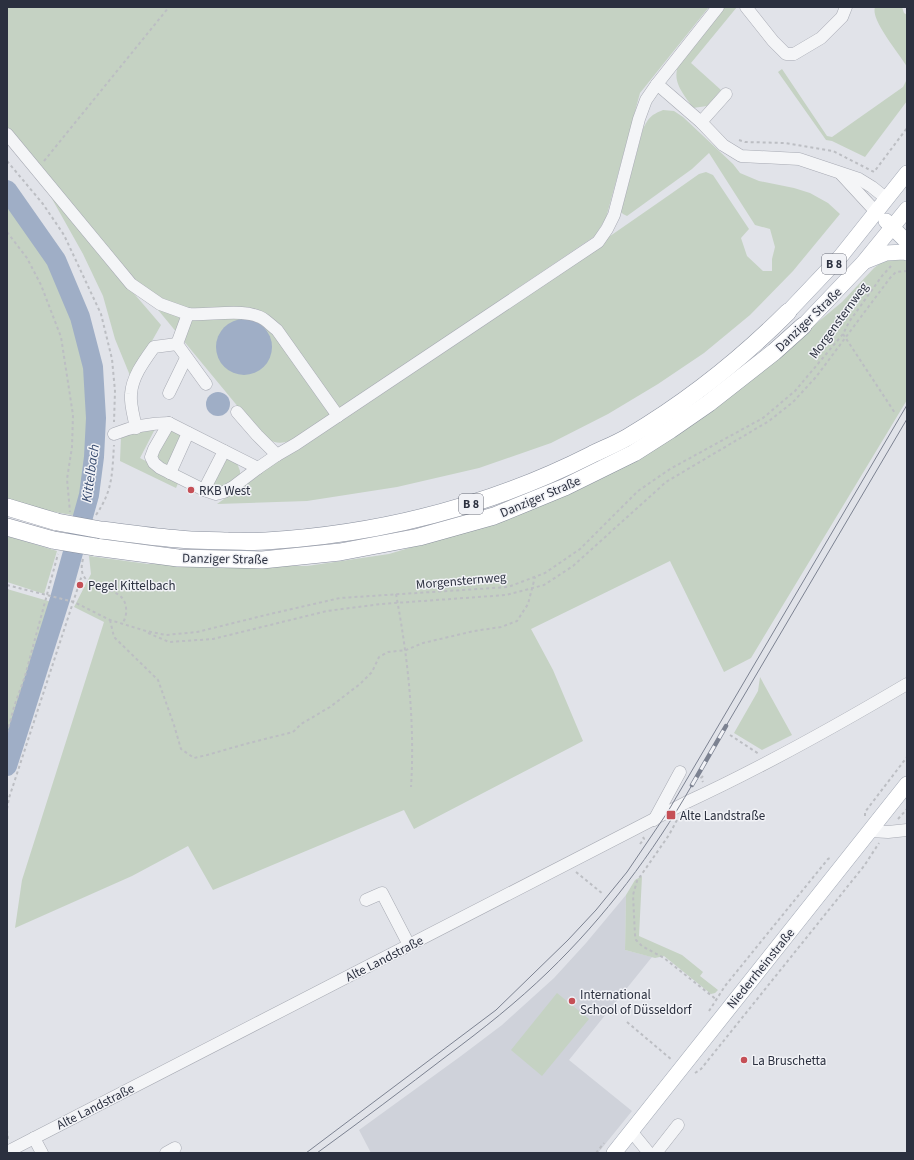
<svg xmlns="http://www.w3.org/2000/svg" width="914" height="1160" font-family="'Source Sans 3',sans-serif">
<rect width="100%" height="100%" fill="#e1e3e9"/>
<!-- built -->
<polygon fill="#cfd2da" points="626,895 625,950 652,957 569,1060 632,1111 598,1153 371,1153 359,1130 461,1056 502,1025 554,978 586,943"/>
<!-- green -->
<g fill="#c5d2c3">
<path d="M7,7H709L640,93L606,218L595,236L293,440C276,446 271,442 258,431L7,127Z"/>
<path d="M725,7H737L691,63L721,90L707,106L693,108C684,94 672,83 678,66Z"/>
<path d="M875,7H902L904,13L907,15V67C900,54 870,20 875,7Z"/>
<polygon points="782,69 827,136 832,137 903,87 907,79 907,101 865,157 832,141 826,140 778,72"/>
<path d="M663,110L674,111L683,117L733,164L740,173L759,181L794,188L810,193L828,203L840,214L793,271L750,315L704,353L658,384L608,414L551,443L479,468L397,487L307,501L217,504C375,391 540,287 699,174L706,172L713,175L749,229L741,238L747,256L763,271H772V259L775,247L770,229L755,225L709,153L692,169L627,216L623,214L621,212L643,129C649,117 651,115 663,110Z"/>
<polygon points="7,196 53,261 77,319 90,367 93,418 91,456 85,493 78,516 42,510 7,501"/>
<polygon points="51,197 161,325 131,378 115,339 103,296 83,254"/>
<polygon points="887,258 907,258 907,400 751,658 724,672 670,561 531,629 553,670 583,741 414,829 404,810 213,890 188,846 132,876 15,928 22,880 104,622 74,607 91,574 89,556 148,564 307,566 389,554 475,528 570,493 806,332 842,302 874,268"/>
<polygon points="155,429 140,458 180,479 176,488 120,461 121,436"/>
<path d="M170,431C177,431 180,434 183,439L169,468L165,467L155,455Z"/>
<polygon points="227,458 237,463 240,471 240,476 218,490 214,487 213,482"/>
<polygon points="7,536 57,551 44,594 7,582"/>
<polygon points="7,589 55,603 7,759"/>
<polygon points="760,677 792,735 762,750 734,733 758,691"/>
<polygon points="642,876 639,936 682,955 703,972 700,976 718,990 715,993 711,994 664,956 655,958 625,950 626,895 635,880"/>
<polygon points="557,993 589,1019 542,1076 511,1050"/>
</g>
<!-- water -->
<g fill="#9faec6">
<circle cx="244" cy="347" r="28"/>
<circle cx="218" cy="404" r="12"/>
</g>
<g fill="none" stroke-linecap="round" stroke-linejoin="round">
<!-- river -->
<polyline stroke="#9faec6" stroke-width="20" points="7,190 56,260 80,317 93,367 96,418 94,457 89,495 60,599 7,766"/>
<defs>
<g id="minor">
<polyline points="746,7 773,41 786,54 794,54 821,38 842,17 846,7"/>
<polyline points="657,84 701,122 723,145 741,156 799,159 859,179 872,187 887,199"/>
<polyline points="701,122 726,94"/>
<polyline points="7,134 131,284 160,304 188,314 177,344 206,384"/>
<polyline points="841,174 876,212"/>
<path d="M188,314C210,316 247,307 265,320C269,323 273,327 277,330L338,416"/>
<polyline points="169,393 186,358"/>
<polyline points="237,412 257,435 277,455 296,444 598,242 607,229 614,215 639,119 646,100 657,84 718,7"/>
<polyline points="169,423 154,449 151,457 154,463 160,468 204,490 216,494 224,492 233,487 258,468"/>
<path d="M136,428C134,417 130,405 131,394C132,377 144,361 154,347L177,344"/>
<path d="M114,434C131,427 151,423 169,423L258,468L277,455"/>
<polyline points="170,473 188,433"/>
<polyline points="204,490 224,451"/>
<polyline points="654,820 680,772"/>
<polyline points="870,831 888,832 907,830"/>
<polyline points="366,900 382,893 409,945"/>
<polyline points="631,1131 649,1153"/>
<polyline points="34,1138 42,1153"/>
<path d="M7,1152L687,802C763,767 836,726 907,684"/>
<polyline points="166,1153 175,1148"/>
<polyline points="656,1153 678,1125"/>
</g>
<g id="major">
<polyline points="886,221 907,242"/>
<polyline points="866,261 886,253 904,252 907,253"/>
<polyline points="788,312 841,256 907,173"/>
<polyline points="803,326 863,263 907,209"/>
<polyline points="614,1153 907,784"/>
</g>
<g id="highway">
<polyline points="7,507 57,522"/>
<polyline points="7,527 53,540"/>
<path d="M101,530C127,533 153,537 179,539C195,541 212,540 228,541C241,541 253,542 266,541C379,534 490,506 591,455C603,449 616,444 628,437C687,402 740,360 788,312"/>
<polyline points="95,547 178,558 262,560 340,552 419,537 494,516 565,487 634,453 670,430 709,403 774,352 803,326"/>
</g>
</defs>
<!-- minor casing -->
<use href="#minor" stroke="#a7aab3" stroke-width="13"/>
<!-- major casing -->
<use href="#major" stroke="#a1a7b4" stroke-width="16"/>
<!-- highway casing -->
<use href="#highway" stroke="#8a909e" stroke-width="18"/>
<!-- path -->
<g stroke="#bcbec3" stroke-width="2" stroke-dasharray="3 3" stroke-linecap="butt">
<polyline points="739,140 745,142 785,143 833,151 874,172 907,128"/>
<polyline points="7,161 43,204 64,235 101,314 112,359 115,391 114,422"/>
<polyline points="44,161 169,7"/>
<polyline points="7,232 27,258 41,285 61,337 73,415 72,447 67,479 70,512"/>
<polyline points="843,334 895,413"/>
<path d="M96,515C113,490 112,474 114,445"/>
<path d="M83,559C73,596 124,580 126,608C127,613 125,619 123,623"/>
<polyline points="7,585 74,602 110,620 146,631 166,635 197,632 270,614 340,598 508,587 545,573 580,549 638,491 670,469 763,418 795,391 843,334 849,322 882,276 891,266"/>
<polyline points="7,592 8,585"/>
<path d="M396,594C408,658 415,723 411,787"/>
<polyline points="110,620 114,637 158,680 174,725 181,749 194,758 207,755 249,743 293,732 301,724 330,707 360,684 372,672 379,657 388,652 406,650 423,643 474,631 501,627 517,621 528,604 535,577"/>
<polyline points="148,633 169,642 213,639 327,611 381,604 506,595 544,585 573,566 666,482 769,421 793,402 816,377 890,278 896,272 907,271"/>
<polyline points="7,733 14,707 25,676 58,554"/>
<polyline points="730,735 759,754"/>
<polyline points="703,776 701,778 703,782"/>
<polyline points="7,809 9,798 82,575"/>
<polyline points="865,816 865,812 907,757"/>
<polyline points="898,819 907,809"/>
<polyline points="677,820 669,835 637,881 633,895 635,935 636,940 642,946 664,958 717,1000"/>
<polyline points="640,844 644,839 643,837"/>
<polyline points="576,872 603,894"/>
<polyline points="709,1011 725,986 828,859 832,857"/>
<polyline points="627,1022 672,1060"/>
<polyline points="695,1073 701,1069 864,866 879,843"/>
<polyline points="7,1130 8,1139"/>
<polyline points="596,1153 604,1143"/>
</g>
<!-- minor -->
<use href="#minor" stroke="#f4f5f7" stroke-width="12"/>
<!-- major -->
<use href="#major" stroke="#fff" stroke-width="15"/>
<!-- highway -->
<use href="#highway" stroke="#fff" stroke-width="17"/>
<!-- tram -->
<g stroke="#7c8291" stroke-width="1">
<polyline points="726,726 907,419"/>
<polyline points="306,1153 496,1010 568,940 596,910 627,872 667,813 907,405"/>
<path d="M317,1153C361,1121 405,1088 448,1055C483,1029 517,1002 548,972C605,917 653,853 692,785"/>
</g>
<defs>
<polyline id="rail" points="692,785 726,726"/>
</defs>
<!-- rail casing -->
<use href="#rail" stroke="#7c8291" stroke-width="4.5"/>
<!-- rail -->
<use href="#rail" stroke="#f1f2f6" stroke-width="3" stroke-dasharray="9" stroke-linecap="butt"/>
<defs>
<g id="highway-bridge">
<polyline points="57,522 101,530"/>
<polyline points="53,540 95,547"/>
</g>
</defs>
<!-- highway-bridge casing -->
<use href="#highway-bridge" stroke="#8a909e" stroke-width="18" stroke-linecap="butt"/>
<!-- highway-bridge -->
<use href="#highway-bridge" stroke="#fff" stroke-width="17"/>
</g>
<!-- markers -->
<g fill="#c54f56" stroke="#f1f2f6" stroke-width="1.5">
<circle cx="191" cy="490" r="4"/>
<circle cx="80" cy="585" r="4"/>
<rect x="666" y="810" width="10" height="10" rx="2"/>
<circle cx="572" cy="1001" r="4"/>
<circle cx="744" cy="1060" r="4"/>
</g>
<g text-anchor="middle" stroke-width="3" stroke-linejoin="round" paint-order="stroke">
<!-- shield labels -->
<g fill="#f1f2f6" stroke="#666a76" stroke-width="1">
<rect x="822" y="254" width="24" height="20" rx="3"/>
<rect x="459" y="494" width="24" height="20" rx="3"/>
</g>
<g font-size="12" font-weight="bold" fill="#2b303f">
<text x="834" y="268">B 8</text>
<text x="471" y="508">B 8</text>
</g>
<!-- street labels -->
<g font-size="13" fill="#2b303f" stroke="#f1f2f6">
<text transform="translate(808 319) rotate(-44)" y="5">Danziger Straße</text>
<text transform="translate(838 320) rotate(-54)" y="5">Morgensternweg</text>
<text transform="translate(540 496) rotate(-23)" y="5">Danziger Straße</text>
<text transform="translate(225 558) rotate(1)" y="5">Danziger Straße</text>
<text transform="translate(461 580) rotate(-5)" y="5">Morgensternweg</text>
<text transform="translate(384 958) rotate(-27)" y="5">Alte Landstraße</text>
<text transform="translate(760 968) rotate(-51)" y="5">Niederrheinstraße</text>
<text transform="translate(95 1106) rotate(-27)" y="5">Alte Landstraße</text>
</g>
<!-- poi labels -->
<g font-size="13" fill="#2b303f" stroke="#f1f2f6" text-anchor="start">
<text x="199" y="495">RKB West</text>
<text x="88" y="590">Pegel Kittelbach</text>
<text x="680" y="820">Alte Landstraße</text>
<text x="580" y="999">International<tspan x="580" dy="15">School of Düsseldorf</tspan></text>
<text x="752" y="1065">La Bruschetta</text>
</g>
<!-- water labels -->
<g font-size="14" font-style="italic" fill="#384c70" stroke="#f1f2f6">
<text transform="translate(90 473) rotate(-82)" y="5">Kittelbach</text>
</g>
</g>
<!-- border -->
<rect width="914" height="1160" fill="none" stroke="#2b303f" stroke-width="16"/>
</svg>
